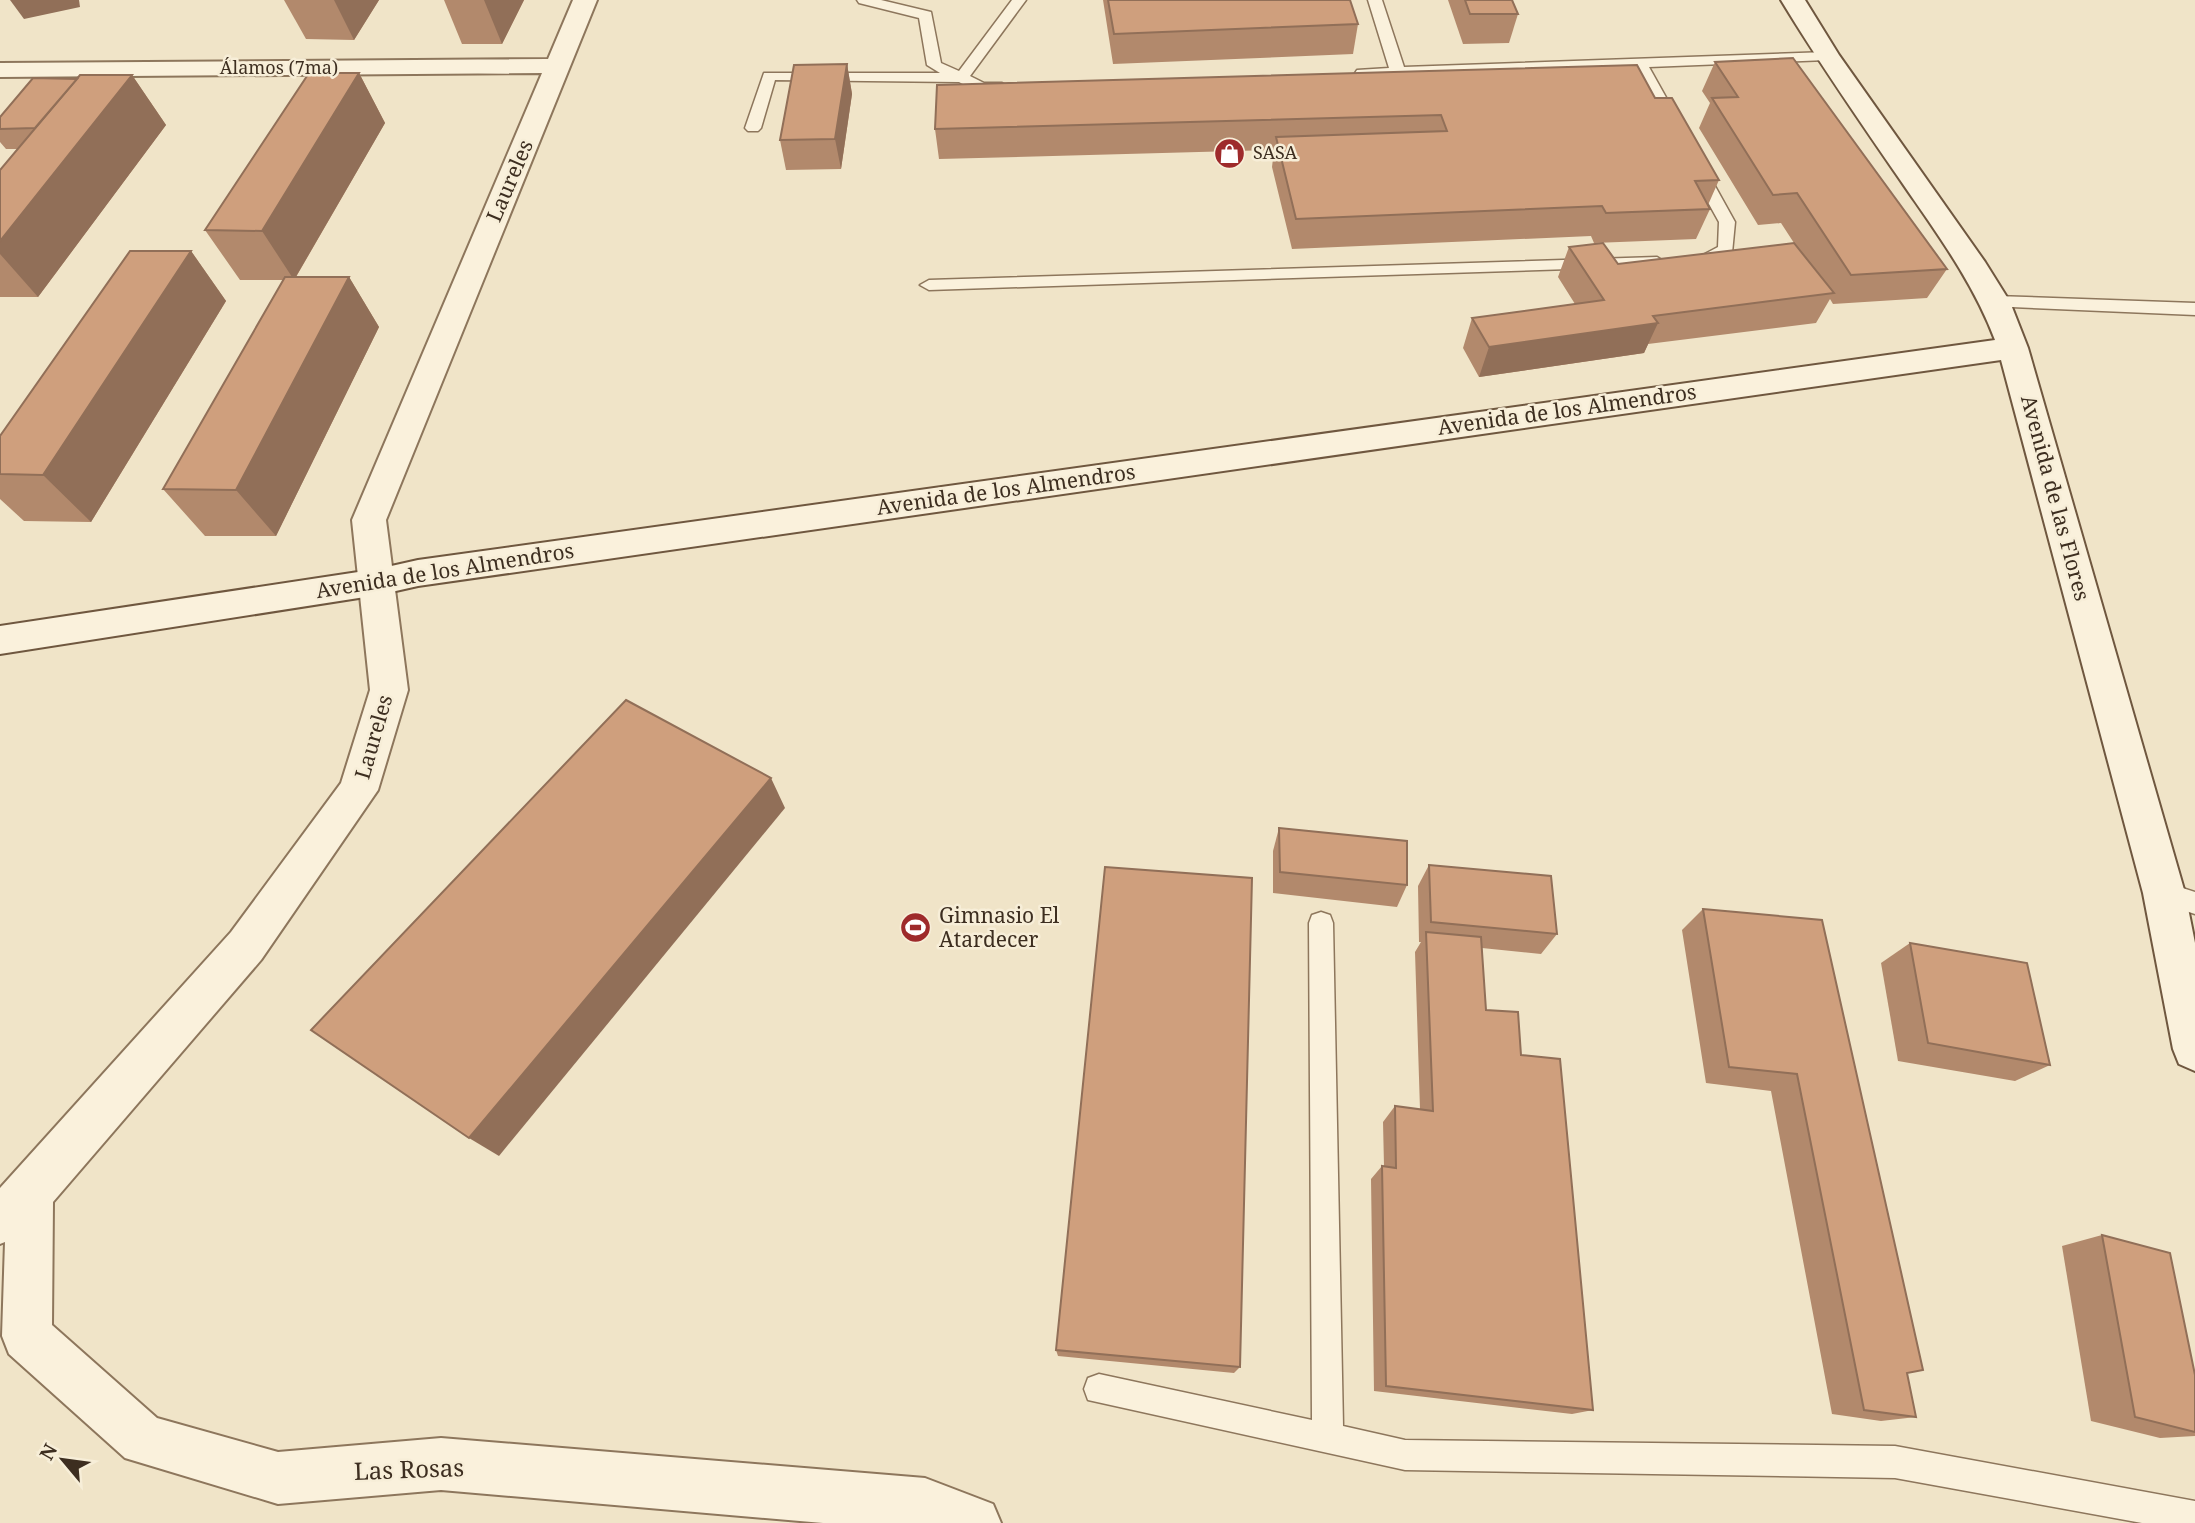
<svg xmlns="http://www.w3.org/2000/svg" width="2195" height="1523" font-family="'Noto Serif',serif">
<rect width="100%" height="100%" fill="#f0e4c8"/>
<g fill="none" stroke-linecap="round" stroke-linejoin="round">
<defs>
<g id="lane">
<path d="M857,0H881L931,12L941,63L959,71L1012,0H1026L970,76L984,83H1002L1009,87C995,99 974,90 959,82L775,80L761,128L758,131H748L745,128L764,73H940L927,65L919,18L859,3Z"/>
<polygon points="1368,0 1382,0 1404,67 1827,52 1834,56 1827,60 1649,67 1682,126 1674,131 1666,126 1635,67 1357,76 1355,73 1357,70 1389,68"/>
<polygon points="1697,163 1705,168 1735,222 1732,253 1710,265 1689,265 1687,261 1689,257 1701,256 1718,247 1719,222 1689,168"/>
<polygon points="1657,257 1665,262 1663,266 929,290 920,285 929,280"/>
<polygon points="1995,296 2195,303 2195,315 1989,306 1986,302"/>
<polygon points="2164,882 2195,892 2195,914 2155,901 2152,893 2155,885"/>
<polygon points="1321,912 1330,915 1333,923 1343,1426 1405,1440 1895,1446 2195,1501 2195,1523 2142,1523 1895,1478 1405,1470 1088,1400 1084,1389 1088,1378 1099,1374 1312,1420 1309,923 1312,915"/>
</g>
<polygon id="street" points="573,0 597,0 386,520 408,690 378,790 261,960 53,1202 52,1325 157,1418 278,1452 441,1438 925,1478 993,1504 1001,1523 823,1523 441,1490 278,1504 125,1458 9,1354 2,1336 5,1242 0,1244 0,1188 231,932 341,783 370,690 352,520 542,73 0,77 0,63 548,59"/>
<path id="secondary" d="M1781,0H1805L1839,55L1985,262L2010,302L2028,348L2185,893L2195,943V1071L2179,1064L2173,1049L2143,893L2001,360L418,586L378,595L0,654V626L378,569L418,560L1995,340C1973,282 1938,235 1903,184C1861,123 1819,63 1781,0Z"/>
</defs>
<!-- lane casing -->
<use href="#lane" stroke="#8d765c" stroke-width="3"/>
<!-- street casing -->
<use href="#street" stroke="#8d765c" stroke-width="4"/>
<!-- secondary casing -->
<use href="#secondary" stroke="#6f573f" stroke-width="4"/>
<!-- lane -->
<use href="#lane" fill="#faf1dc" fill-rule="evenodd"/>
<!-- street -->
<use href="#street" fill="#faf1dc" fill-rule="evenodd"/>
<!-- secondary -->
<use href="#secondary" fill="#faf1dc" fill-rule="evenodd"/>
</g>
<!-- wall -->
<g fill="#b2896c">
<polygon points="284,0 379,0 354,40 306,39"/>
<polygon points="444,0 524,0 502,44 462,44"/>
<polygon points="1103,0 1350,0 1358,24 1353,54 1113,64"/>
<polygon points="1448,0 1512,0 1518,14 1509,43 1463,44"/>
<polygon points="1715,62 1947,269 1927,298 1833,304 1830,299 1816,323 1648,344 1644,353 1479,377 1463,348 1472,318 1575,304 1558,277 1569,247 1618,264 1794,243 1781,223 1758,225 1699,128 1710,103 1702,91"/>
<polygon points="847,64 852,94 841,169 786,170 780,140"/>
<polygon points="359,73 385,123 296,277 349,277 379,327 276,536 205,536 163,489 283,280 240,280 205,230"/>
<polygon points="132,75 166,125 38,297 0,297 0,170 17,149 6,149 0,142 0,117 77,79"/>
<polygon points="1655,98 1719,180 1708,205 1710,209 1696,239 1594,243 1591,236 1292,249 1272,167 1274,150 939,159 935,129"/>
<polygon points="191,251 226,301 91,522 24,521 0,499 0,436"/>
<polygon points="1279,828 1407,885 1397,907 1273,893 1273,851"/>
<polygon points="1429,865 1557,934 1541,954 1482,948 1486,1010 1521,1055 1593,1410 1572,1414 1374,1391 1371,1179 1382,1166 1384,1166 1383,1122 1395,1106 1420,1109 1415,952 1421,942 1419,942 1418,886"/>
<polygon points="1703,909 1822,920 1907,1373 1916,1417 1881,1421 1832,1414 1771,1091 1706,1083 1682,930"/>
<polygon points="1910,943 2050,1065 2015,1081 1898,1061 1881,963"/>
<polygon points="2102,1235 2195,1375 2195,1436 2160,1438 2091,1421 2062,1246"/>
<polygon points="1056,1350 1240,1367 1234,1373 1058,1356"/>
</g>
<!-- shaded-wall -->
<g fill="#916f58">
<polygon points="10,0 79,0 80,7 24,19"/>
<polygon points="334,0 379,0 354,40"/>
<polygon points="484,0 524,0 502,44"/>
<polygon points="847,64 852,94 841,169 835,139"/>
<polygon points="359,73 385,123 294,280 262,231"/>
<polygon points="132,75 166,125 38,297 0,254 0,241"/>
<polygon points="191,251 226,301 91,522 43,475"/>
<polygon points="349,277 379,327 276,536 236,490"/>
<polygon points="1658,323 1644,353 1479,377 1489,347"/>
<polygon points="771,778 785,808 499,1156 469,1138"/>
</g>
<!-- building -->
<g fill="#cf9f7d" stroke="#916f58" stroke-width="2">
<polygon points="1108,0 1350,0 1358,24 1114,34"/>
<polygon points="1465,0 1512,0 1518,14 1470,14"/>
<polygon points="1793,58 1947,269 1851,275 1797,193 1773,195 1712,98 1738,97 1715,62"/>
<polygon points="847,64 835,139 780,140 794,65"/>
<polygon points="1637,65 1655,98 1672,98 1719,180 1695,181 1710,209 1606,213 1602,206 1296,219 1276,137 1447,131 1441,115 935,129 937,85"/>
<polygon points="309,73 359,73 262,231 205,230"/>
<polygon points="80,75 132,75 0,241 0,170"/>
<polygon points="33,78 77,79 35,128 0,129 0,117"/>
<polygon points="1603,243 1618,264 1794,243 1834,293 1653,316 1658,323 1489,347 1472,318 1604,300 1569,247"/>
<polygon points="130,251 191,251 43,475 0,474 0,436"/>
<polygon points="285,277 349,277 236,490 163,489"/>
<polygon points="626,700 771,778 469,1138 311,1030"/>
<polygon points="1279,828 1407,841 1407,885 1280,872"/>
<polygon points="1429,865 1551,876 1557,934 1431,922"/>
<polygon points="1105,867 1252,878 1240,1367 1056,1350"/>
<polygon points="1703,909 1822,920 1923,1370 1907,1373 1916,1417 1864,1410 1797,1074 1729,1067"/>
<polygon points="1426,932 1481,937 1486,1010 1518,1012 1521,1055 1560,1059 1593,1410 1386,1386 1382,1166 1396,1168 1395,1106 1433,1111"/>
<polygon points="1910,943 2027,963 2050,1065 1928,1043"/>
<polygon points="2102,1235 2170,1253 2195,1375 2195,1432 2135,1417"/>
</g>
<!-- icons -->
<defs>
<symbol id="shop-disc" viewBox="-11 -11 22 22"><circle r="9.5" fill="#9e2a2b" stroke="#f7eed8"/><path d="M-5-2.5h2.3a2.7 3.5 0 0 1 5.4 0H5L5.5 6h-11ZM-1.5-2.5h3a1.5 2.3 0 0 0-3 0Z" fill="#fff"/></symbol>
<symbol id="stadium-disc" viewBox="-11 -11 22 22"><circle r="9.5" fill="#9e2a2b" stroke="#f7eed8"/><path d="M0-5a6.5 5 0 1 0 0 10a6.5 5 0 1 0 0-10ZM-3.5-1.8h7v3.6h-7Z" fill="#fff"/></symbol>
</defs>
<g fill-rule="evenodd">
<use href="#shop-disc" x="1212" y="136" width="35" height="35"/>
<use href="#stadium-disc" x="898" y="910" width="35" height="35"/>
</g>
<g text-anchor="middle" stroke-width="5" stroke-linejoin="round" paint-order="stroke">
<!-- far-street labels -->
<g font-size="18" fill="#3d2e20" stroke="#f7eed8">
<text x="279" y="74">Álamos (7ma)</text>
</g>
<!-- far-poi labels -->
<g font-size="18" fill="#3d2e20" stroke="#f7eed8" text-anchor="start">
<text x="1253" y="159">SASA</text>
</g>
<!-- street labels -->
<g font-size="21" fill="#3d2e20" stroke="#f7eed8">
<text transform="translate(510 181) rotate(-67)" y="7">Laureles</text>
<text transform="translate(1567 410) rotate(-8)" y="7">Avenida de los Almendros</text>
<text transform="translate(1006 490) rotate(-8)" y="7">Avenida de los Almendros</text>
<text transform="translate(2055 498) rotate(75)" y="7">Avenida de las Flores</text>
<text transform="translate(445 571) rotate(-9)" y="7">Avenida de los Almendros</text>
<text transform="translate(374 737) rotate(-74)" y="7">Laureles</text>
</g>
<!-- poi labels -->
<g font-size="21" fill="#3d2e20" stroke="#f7eed8" text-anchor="start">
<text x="939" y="923">Gimnasio El<tspan x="939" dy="24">Atardecer</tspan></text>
</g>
<!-- near-street labels -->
<g font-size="24" fill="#3d2e20" stroke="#f7eed8">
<text transform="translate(409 1470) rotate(-2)" y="8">Las Rosas</text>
</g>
</g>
<!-- north arrow -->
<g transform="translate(63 1460) rotate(299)" stroke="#f7eed8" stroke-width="5" paint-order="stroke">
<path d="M0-5L12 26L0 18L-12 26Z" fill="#3d2e20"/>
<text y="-10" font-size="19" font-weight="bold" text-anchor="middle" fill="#3d2e20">N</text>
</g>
</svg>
